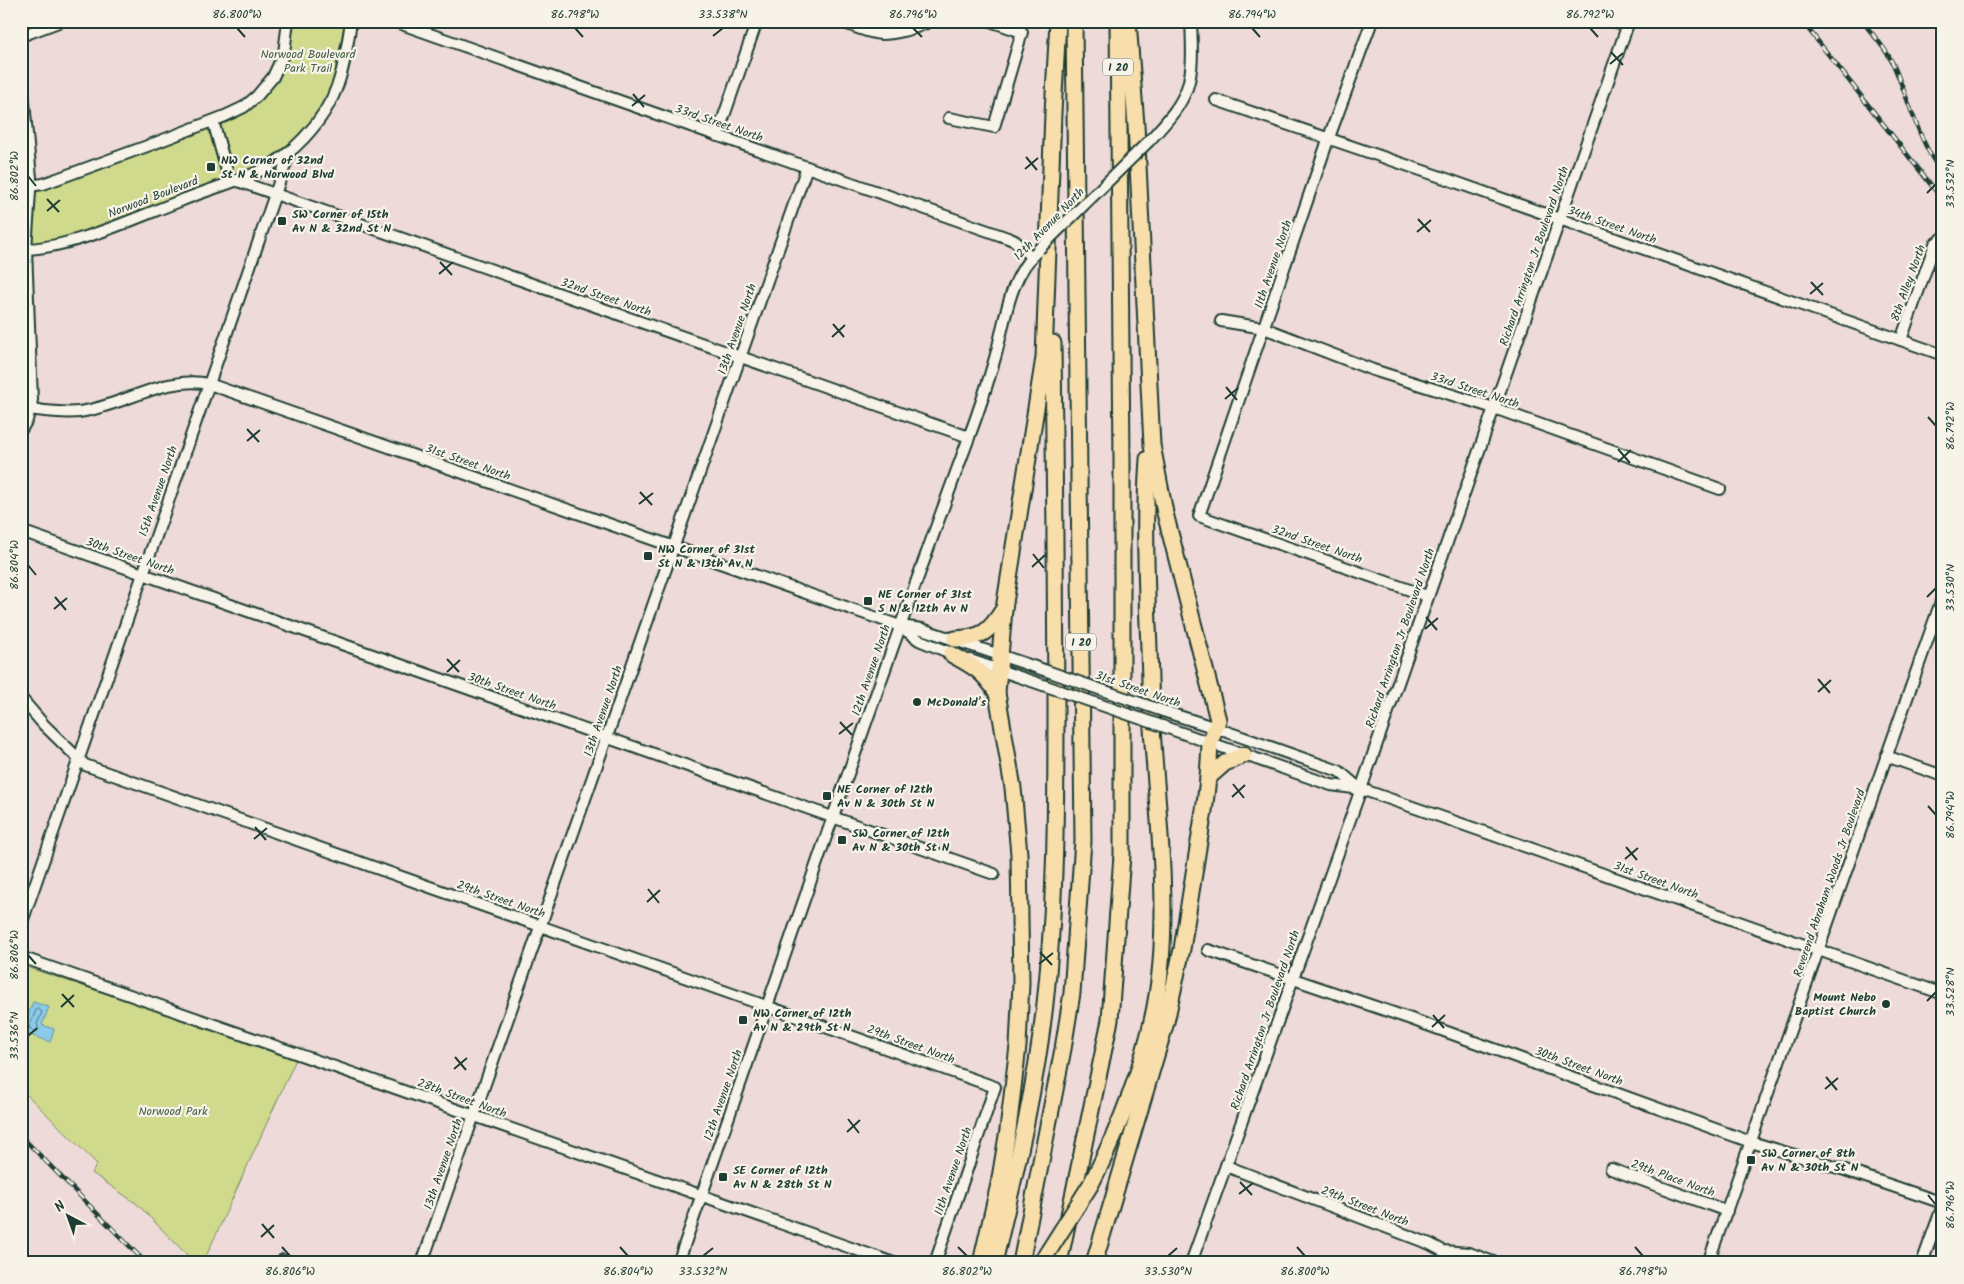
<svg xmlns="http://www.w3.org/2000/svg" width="1964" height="1284" font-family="Kalam,sans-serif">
<rect width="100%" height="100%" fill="#eedad8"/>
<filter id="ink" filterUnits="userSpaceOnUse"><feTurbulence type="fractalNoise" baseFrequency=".02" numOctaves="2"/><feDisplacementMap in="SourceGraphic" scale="10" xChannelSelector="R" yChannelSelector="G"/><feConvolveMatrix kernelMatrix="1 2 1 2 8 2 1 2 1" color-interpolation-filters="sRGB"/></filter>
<g filter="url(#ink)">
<!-- green -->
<g fill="#cfda8d" stroke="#778c60">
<polygon points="285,21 345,21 332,87 321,111 304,133 261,165 61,239 21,244 21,191 35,192 250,109 276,78"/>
<polygon points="23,966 297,1057 203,1263 195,1263 137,1204 92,1173 97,1164 21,1089 21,970"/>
</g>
<!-- water -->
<polygon fill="#8bcaeb" stroke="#6092a2" points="33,1002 49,1007 42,1025 54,1029 50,1042 22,1032"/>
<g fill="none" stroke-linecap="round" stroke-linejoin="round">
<!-- shore -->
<polygon stroke="#4a757d" stroke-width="1" points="38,1009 42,1012 37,1024 39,1030 37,1032 29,1028 36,1010"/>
<defs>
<g id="minor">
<polyline points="393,21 1008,238 1015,241 1031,257"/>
<path d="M840,21C853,26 867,33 881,34C896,34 917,28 930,21"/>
<polyline points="1372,21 1328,140 1199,516 1427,596"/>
<polyline points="1611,21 1628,25"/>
<polyline points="21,36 61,21"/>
<polyline points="21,69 31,178 26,249 32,400 27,420 21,430"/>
<polyline points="1216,100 1444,178 1943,355"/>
<polyline points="949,118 994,127 1022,32 990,21"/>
<polyline points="213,121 230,182"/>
<polyline points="717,136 757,21"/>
<path d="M1149,141C1192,95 1194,84 1191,21"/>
<polyline points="235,180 969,437"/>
<polyline points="21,187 43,184 150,145 225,116 244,107 257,96 273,77 284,53 288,21"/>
<path d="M21,249C68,250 135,218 180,201C207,190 236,182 262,170C276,163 293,150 304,138C339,101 344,70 351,21"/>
<polyline points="1221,321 1264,328 1373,370 1494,408 1720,489"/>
<polyline points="1901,340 1935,244 1943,238"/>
<path d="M21,408C40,410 60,414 79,412C121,407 166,374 209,384L900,626L922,629L1044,670"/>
<polyline points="21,531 994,874"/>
<polyline points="901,627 919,640 956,655"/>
<polyline points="970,660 1043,685"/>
<polyline points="21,698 44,725 85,765 995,1087 935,1263"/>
<polyline points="1163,711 1216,728 1339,771 1360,789"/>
<polyline points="1162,726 1331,785 1361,789 1473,828 1943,994"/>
<polyline points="1886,756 1943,776"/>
<polyline points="21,925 290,151"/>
<polyline points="1208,950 1411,1019 1751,1142 1845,1170 1943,1203"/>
<polyline points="21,957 894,1263"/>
<polyline points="1226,1166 1430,1244 1443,1251 1469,1253 1496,1263"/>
<polyline points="1611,1169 1727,1211"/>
<polyline points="283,1260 291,1263"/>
<polyline points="422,1263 807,167"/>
<path d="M678,1263C774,988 867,713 968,440C978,413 987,386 995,358C1006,319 1008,278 1039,249"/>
<polyline points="1191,1263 1361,789 1629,21"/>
<polyline points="1708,1263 1943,596"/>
<polyline points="1922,1263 1943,1205"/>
</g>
<g id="highway">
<path d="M955,639C982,638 989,632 1003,610"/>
<path d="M951,654C973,666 983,671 997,693"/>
<polyline points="1208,778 1225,763 1244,755"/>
<path d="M1091,1184C1126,1115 1155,1040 1161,962C1167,888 1158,816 1153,743C1150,704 1150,665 1148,625C1146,570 1144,515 1148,459"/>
<polyline points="981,1263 999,1184 1008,1130 1018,1046 1021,983 1019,854 1013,788 997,693 1004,609 1044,358 1053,113 1058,21"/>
<path d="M994,1263C1015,1174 1037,1085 1046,994C1056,896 1056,799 1056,701C1056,582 1054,462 1053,343"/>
<polyline points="1021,1263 1063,1049 1072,993 1083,841 1074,21"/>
<polyline points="1059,1263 1110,1020 1122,855 1122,460 1118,21"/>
<polyline points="1094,1263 1166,1022 1182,949 1205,804 1208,778 1210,744 1218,720 1165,513 1152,445 1136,125 1128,21"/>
</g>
</defs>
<!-- minor casing -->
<use href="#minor" stroke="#1f3d34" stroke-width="14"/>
<!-- highway casing -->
<use href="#highway" stroke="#1f3d34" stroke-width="19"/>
<!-- minor -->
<use href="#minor" stroke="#f7f3e8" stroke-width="10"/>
<!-- highway -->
<use href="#highway" stroke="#f8deab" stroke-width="15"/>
<defs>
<g id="rail">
<polyline points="1802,21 1943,200"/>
<path d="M1862,21C1872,34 1885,47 1892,62C1909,98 1918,142 1943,174"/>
<polyline points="21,1136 146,1263"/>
</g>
</defs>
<!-- rail casing -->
<use href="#rail" stroke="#1f3d34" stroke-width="4.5"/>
<!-- rail -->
<use href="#rail" stroke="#f7f3e8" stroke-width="2.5" stroke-dasharray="8" stroke-linecap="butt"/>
<defs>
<g id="minor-bridge">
<polyline points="1039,249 1149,141"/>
<polyline points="1044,670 1163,711"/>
<polyline points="1043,685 1162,726"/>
</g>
<polyline id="highway-bridge" points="1041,1263 1091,1184"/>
</defs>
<!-- minor-bridge casing -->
<use href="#minor-bridge" stroke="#1f3d34" stroke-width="14" stroke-linecap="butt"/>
<!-- highway-bridge casing -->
<use href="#highway-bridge" stroke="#1f3d34" stroke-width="19" stroke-linecap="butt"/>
<!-- minor-bridge -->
<use href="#minor-bridge" stroke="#f7f3e8" stroke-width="10"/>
<!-- highway-bridge -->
<use href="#highway-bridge" stroke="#f8deab" stroke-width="15"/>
</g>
</g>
<!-- ticks -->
<path fill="none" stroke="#1f3d34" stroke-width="2" d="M237,28L245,37M575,28L583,37M913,28L922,37M1252,28L1260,37M1590,28L1598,37M713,36L723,28M1611,52L1623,65M1610,64L1623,53M633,94L644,107M632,106L645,95M1026,157L1037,170M1025,169L1038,158M28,176L36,186M1927,193L1936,184M47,199L59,212M47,211L60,200M1418,219L1430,232M1417,232L1431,220M440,262L452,275M439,274L453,262M1811,282L1823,295M1810,294L1823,283M833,324L844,337M832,337L845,325M1226,387L1237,400M1225,399L1238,388M1928,417L1936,426M247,429L259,442M247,441L260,430M1618,449L1630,463M1618,462L1631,450M640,492L652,505M639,504L653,493M1033,554L1044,568M28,565L36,575M1032,567L1045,555M55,597L66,610M1927,597L1936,588M54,609L67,598M1426,617L1437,630M1425,629L1438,618M447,659L459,672M447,672L460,660M1818,679L1830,693M1818,692L1831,680M840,722L852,735M839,734L853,723M1233,784L1244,798M1232,797L1245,785M1928,806L1936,815M255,827L266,840M254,839L267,828M1626,847L1637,860M1625,859L1638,848M648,889L659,903M647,902L660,890M1040,952L1052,965M28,955L36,964M1039,964L1053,953M62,994L74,1007M1927,1001L1936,992M61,1007L74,995M1433,1015L1444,1028M1432,1027L1445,1015M28,1036L37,1028M455,1057L466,1070M454,1069L467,1058M1826,1077L1837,1090M1825,1089L1838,1078M848,1119L859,1133M847,1132L860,1120M1240,1182L1252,1195M1239,1194L1253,1183M1928,1195L1936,1205M262,1224L274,1238M261,1237L274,1225M282,1247L290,1256M620,1247L628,1256M958,1247L967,1256M1297,1247L1305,1256M1635,1247L1643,1256M703,1256L713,1248M1168,1256L1177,1248"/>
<!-- markers -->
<g fill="#1f3d34" stroke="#f7f3e8" stroke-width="2">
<rect x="206" y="162" width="10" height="10" rx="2.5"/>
<rect x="277" y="216" width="10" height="10" rx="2.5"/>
<rect x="643" y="551" width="10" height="10" rx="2.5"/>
<rect x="863" y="596" width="10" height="10" rx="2.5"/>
<circle cx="917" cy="702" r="5"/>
<rect x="822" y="791" width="10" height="10" rx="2.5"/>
<rect x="837" y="835" width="10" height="10" rx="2.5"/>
<circle cx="1886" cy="1004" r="5"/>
<rect x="738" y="1015" width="10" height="10" rx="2.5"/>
<rect x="1746" y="1155" width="10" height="10" rx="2.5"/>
<rect x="718" y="1172" width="10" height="10" rx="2.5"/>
</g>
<g text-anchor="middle" stroke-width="4.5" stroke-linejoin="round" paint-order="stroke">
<!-- shield labels -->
<g fill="#f7f3e8" stroke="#60746a" stroke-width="1">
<rect x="1103" y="58.5" width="30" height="17" rx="4"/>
<rect x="1066" y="633.5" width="30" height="17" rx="4"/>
</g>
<g font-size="11" font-weight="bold" fill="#1f3d34">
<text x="1118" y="71">I 20</text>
<text x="1081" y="646">I 20</text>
</g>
<!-- park labels -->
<g font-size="12" fill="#425c46" stroke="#f7f3e8">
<text x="308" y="58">Norwood Boulevard<tspan x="308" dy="14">Park Trail</tspan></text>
<text x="173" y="1115">Norwood Park</text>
</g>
<!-- street labels -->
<g font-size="12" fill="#1f3d34" stroke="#f7f3e8">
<text transform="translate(719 123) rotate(19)" y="4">33rd Street North</text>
<text transform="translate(153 197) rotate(-21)" y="4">Norwood Boulevard</text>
<text transform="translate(1049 224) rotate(-46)" y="4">12th Avenue North</text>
<text transform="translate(1612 225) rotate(19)" y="4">34th Street North</text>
<text transform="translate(1534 256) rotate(-71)" y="4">Richard Arrington Jr Boulevard North</text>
<text transform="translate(1273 264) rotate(-71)" y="4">11th Avenue North</text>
<text transform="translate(1908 283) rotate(-70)" y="4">8th Alley North</text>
<text transform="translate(606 297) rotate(19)" y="4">32nd Street North</text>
<text transform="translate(737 329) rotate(-71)" y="4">13th Avenue North</text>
<text transform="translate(1475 390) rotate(18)" y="4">33rd Street North</text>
<text transform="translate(468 462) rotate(19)" y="4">31st Street North</text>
<text transform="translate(158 491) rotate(-71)" y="4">15th Avenue North</text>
<text transform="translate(1317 544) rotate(19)" y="4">32nd Street North</text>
<text transform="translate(130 556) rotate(19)" y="4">30th Street North</text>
<text transform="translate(1400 638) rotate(-71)" y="4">Richard Arrington Jr Boulevard North</text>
<text transform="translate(871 670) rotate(-71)" y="4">12th Avenue North</text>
<text transform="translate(1138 689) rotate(19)" y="4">31st Street North</text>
<text transform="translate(512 691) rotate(19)" y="4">30th Street North</text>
<text transform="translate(603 711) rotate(-71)" y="4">13th Avenue North</text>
<text transform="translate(1656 880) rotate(20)" y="4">31st Street North</text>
<text transform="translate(1829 883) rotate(-71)" y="4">Reverend Abraham Woods Jr Boulevard</text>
<text transform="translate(501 899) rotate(19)" y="4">29th Street North</text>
<text transform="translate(1265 1020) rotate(-71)" y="4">Richard Arrington Jr Boulevard North</text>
<text transform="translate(911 1044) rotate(20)" y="4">29th Street North</text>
<text transform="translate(1579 1066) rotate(20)" y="4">30th Street North</text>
<text transform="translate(723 1095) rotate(-71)" y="4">12th Avenue North</text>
<text transform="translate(462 1098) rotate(20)" y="4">28th Street North</text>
<text transform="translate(443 1164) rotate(-71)" y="4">13th Avenue North</text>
<text transform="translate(953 1171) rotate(-71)" y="4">11th Avenue North</text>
<text transform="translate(1673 1178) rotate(20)" y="4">29th Place North</text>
<text transform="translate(1365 1206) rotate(21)" y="4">29th Street North</text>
</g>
<!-- poi labels -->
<g font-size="12" font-weight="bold" fill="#1f3d34" stroke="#f7f3e8" text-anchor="start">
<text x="221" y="164">NW Corner of 32nd<tspan x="221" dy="14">St N &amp; Norwood Blvd</tspan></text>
<text x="292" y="218">SW Corner of 15th<tspan x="292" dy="14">Av N &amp; 32nd St N</tspan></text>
<text x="658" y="553">NW Corner of 31st<tspan x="658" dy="14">St N &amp; 13th Av N</tspan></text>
<text x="878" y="598">NE Corner of 31st<tspan x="878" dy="14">S N &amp; 12th Av N</tspan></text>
<text x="927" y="706">McDonald's</text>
<text x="837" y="793">NE Corner of 12th<tspan x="837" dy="14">Av N &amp; 30th St N</tspan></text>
<text x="852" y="837">SW Corner of 12th<tspan x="852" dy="14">Av N &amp; 30th St N</tspan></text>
<text x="1876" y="1001" text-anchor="end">Mount Nebo<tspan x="1876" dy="14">Baptist Church</tspan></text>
<text x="753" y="1017">NW Corner of 12th<tspan x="753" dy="14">Av N &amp; 29th St N</tspan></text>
<text x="1761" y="1157">SW Corner of 8th<tspan x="1761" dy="14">Av N &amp; 30th St N</tspan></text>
<text x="733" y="1174">SE Corner of 12th<tspan x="733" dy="14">Av N &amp; 28th St N</tspan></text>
</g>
</g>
<!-- margin -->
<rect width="1964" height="1284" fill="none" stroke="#f7f3e8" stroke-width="55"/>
<!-- north arrow -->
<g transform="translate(68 1216) rotate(319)" stroke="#f7f3e8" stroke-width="4" paint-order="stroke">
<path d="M0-4L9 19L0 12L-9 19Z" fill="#1f3d34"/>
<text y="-8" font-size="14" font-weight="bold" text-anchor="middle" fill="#1f3d34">N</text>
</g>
<rect x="28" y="28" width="1908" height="1228" fill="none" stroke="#1f3d34" stroke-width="2"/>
<g font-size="12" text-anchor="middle" fill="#1f3d34">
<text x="237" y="18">86.800°W</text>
<text x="575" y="18">86.798°W</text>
<text x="723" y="18">33.538°N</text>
<text x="913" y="18">86.796°W</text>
<text x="1252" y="18">86.794°W</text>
<text x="1590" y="18">86.792°W</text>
<text transform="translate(14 176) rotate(-90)" y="4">86.802°W</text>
<text transform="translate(1950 184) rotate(-90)" y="4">33.532°N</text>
<text transform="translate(1950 426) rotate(-90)" y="4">86.792°W</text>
<text transform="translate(14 565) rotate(-90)" y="4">86.804°W</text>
<text transform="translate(1950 588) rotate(-90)" y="4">33.530°N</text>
<text transform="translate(1950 815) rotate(-90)" y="4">86.794°W</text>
<text transform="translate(14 955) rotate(-90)" y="4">86.806°W</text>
<text transform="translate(1950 992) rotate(-90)" y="4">33.528°N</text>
<text transform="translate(14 1036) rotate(-90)" y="4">33.536°N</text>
<text transform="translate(1950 1205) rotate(-90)" y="4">86.796°W</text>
<text x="290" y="1275">86.806°W</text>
<text x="628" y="1275">86.804°W</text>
<text x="703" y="1275">33.532°N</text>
<text x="967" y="1275">86.802°W</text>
<text x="1168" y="1275">33.530°N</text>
<text x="1305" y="1275">86.800°W</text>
<text x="1643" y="1275">86.798°W</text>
</g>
</svg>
